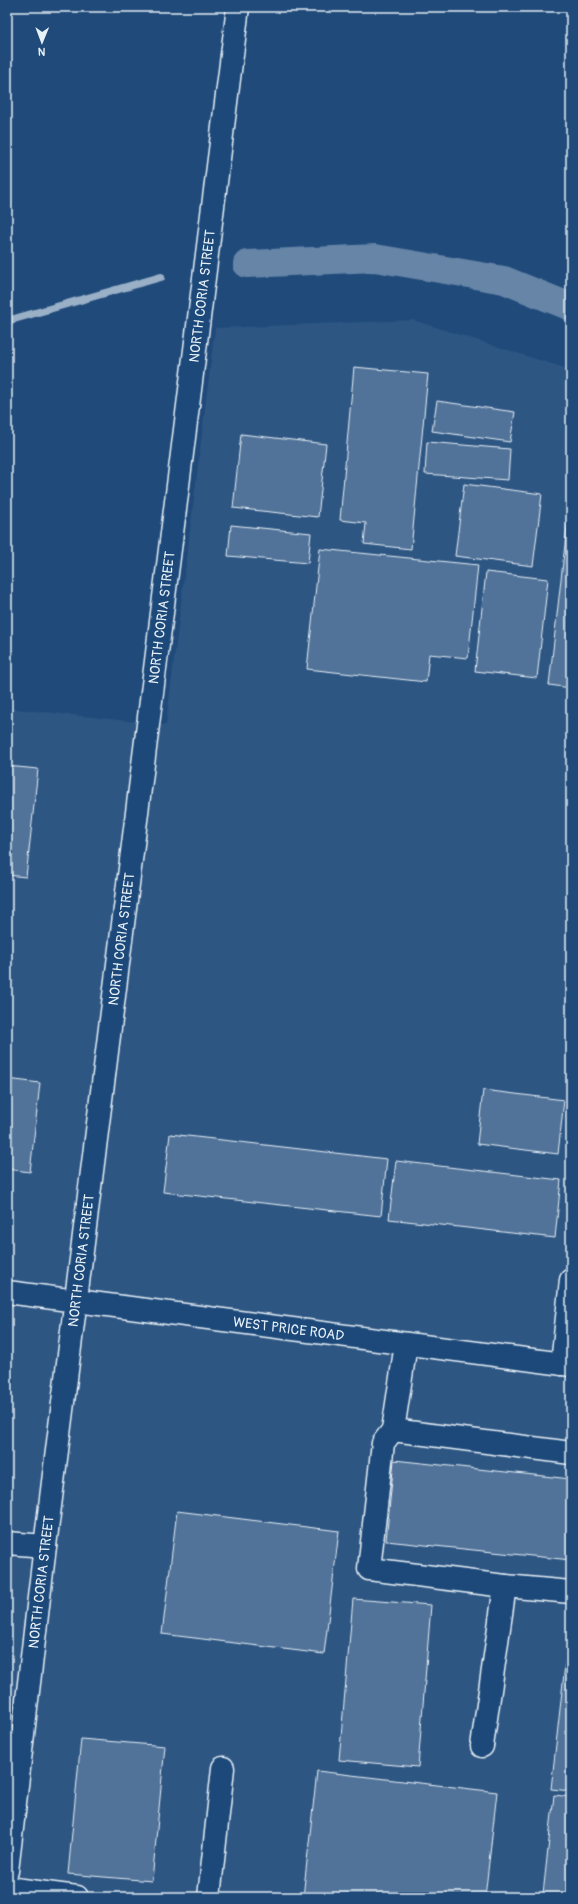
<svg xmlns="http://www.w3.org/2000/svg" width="578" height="1904" font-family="Pangolin,sans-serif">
<rect width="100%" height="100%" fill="#1f4a7a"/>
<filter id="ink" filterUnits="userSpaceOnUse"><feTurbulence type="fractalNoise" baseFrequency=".025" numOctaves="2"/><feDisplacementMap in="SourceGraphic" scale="8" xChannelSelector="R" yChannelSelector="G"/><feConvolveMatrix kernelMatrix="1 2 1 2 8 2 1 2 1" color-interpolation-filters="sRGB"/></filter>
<g filter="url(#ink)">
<!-- built -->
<polygon fill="#2e5683" points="413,320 571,370 571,1897 7,1897 7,708 166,725 215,328"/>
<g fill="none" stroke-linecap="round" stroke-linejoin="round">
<!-- stream -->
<polyline stroke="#9ab0c7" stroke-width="8" points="7,321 161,277"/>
<!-- canal -->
<polyline stroke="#6685a7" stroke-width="28" points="247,264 375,258 504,280 571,307"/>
</g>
<!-- building -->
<g fill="#517399" stroke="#e8f1f8">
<polygon points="354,367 428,374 411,549 364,544 366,523 340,520"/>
<polygon points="437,401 515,412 510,442 432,431"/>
<polygon points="241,434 326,444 318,517 233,508"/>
<polygon points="427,442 510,449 508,480 425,474"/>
<polygon points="464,484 542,494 533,566 455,556"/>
<polygon points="569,509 571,509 571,688 549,685"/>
<polygon points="231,525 311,533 308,563 228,556"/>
<polygon points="320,549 478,565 468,658 429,654 426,682 307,669"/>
<polygon points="486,572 548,579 537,678 475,671"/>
<polygon points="7,766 38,769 26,877 7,875"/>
<polygon points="7,1079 40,1083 30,1172 7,1169"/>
<polygon points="483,1090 564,1100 558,1154 477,1144"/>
<polygon points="170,1134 387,1159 381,1216 163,1192"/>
<polygon points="396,1161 561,1180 555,1238 389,1219"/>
<polygon points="394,1460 571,1479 571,1560 386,1541"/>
<polygon points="177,1511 339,1531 324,1654 162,1634"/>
<polygon points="353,1599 431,1605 418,1767 339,1760"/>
<polygon points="569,1629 571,1629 571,1791 551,1789"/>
<polygon points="81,1739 165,1746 152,1881 68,1874"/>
<polygon points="317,1771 497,1792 485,1897 303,1897"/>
<polygon points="554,1795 571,1797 571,1897 543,1894"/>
</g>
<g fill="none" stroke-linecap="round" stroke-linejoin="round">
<defs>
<g id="minor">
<polyline points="406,1344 393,1430 571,1453"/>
<polyline points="562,1364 571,1280"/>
<polyline points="393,1430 383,1443 369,1569 505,1586"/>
<polyline points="7,1543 45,1546"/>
<polyline points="482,1746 505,1586 571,1592"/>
<path id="s1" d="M7,1871L45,1546L238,7"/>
<polyline points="7,1888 77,1897"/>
<polyline points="209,1897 223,1768"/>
</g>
<g id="major">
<path id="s2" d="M7,1292L571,1365"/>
</g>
</defs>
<!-- minor casing -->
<use href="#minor" stroke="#e8f1f8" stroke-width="25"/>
<!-- major casing -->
<use href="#major" stroke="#e8f1f8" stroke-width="25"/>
<!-- minor -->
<use href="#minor" stroke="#1f4a7a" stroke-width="22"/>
<!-- major -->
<use href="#major" stroke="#1f4a7a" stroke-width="22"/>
</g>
</g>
<g text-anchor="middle" stroke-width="4" stroke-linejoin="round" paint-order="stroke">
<!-- street labels -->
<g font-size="14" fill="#e8f1f8" stroke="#1f4a7a">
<text dy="5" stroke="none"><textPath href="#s1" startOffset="1587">NORTH CORIA STREET</textPath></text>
<text dy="5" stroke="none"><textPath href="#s1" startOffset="1263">NORTH CORIA STREET</textPath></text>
<text dy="5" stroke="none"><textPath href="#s1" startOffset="939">NORTH CORIA STREET</textPath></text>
<text dy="5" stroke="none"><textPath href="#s1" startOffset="615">NORTH CORIA STREET</textPath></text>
<text dy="5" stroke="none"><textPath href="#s2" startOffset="284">WEST PRICE ROAD</textPath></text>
<text dy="5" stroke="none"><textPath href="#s1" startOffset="291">NORTH CORIA STREET</textPath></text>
</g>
</g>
<!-- margin -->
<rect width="578" height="1904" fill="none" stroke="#1f4a7a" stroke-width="24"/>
<rect x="12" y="12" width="554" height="1880" fill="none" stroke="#e8f1f8" stroke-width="1.5" filter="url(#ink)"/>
<!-- north arrow -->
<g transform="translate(42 42) rotate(181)" stroke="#1f4a7a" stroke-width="3" paint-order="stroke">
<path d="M0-3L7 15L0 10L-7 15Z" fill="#e8f1f8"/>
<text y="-6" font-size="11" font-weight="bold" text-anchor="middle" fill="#e8f1f8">N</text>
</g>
</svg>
